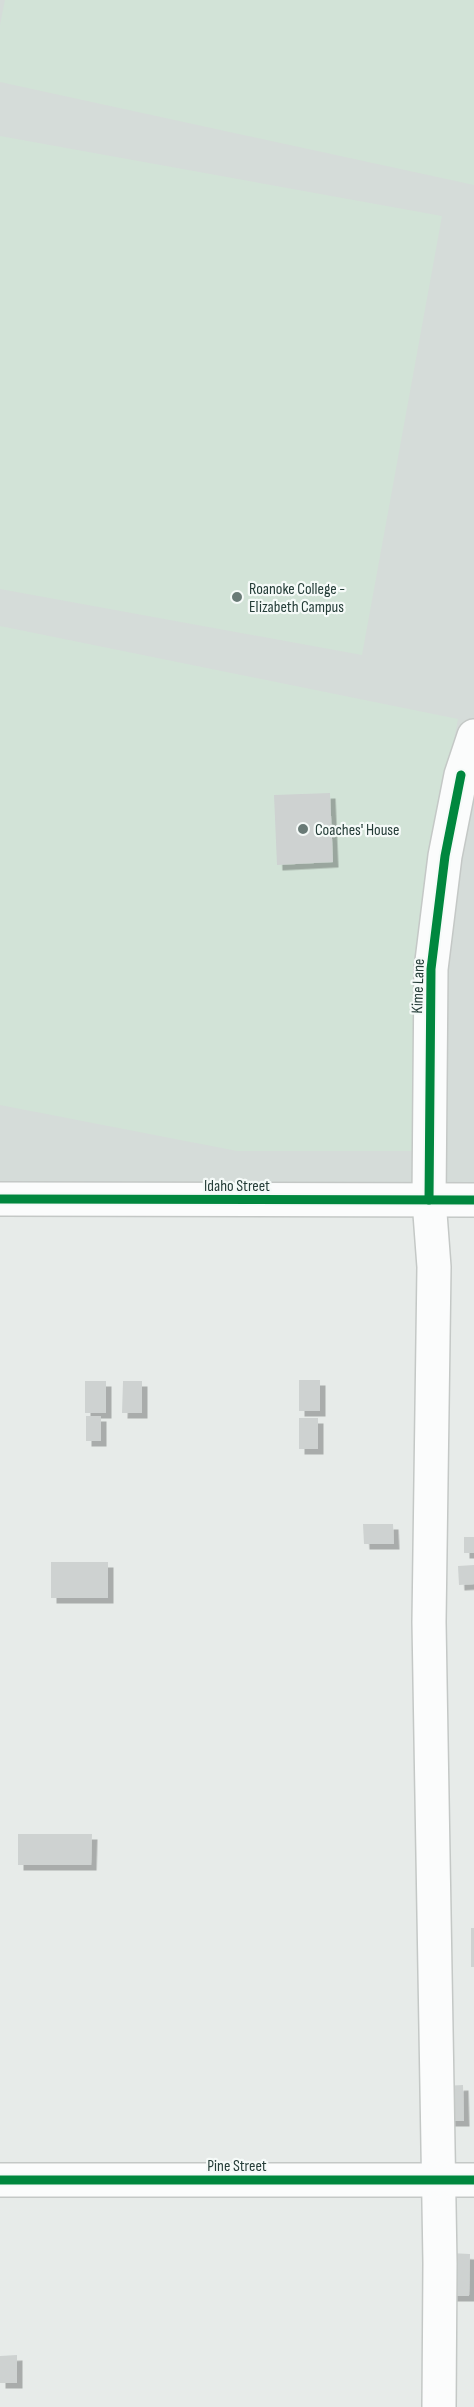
<svg xmlns="http://www.w3.org/2000/svg" width="474" height="2407" font-family="'Sofia Sans Condensed',sans-serif">
<defs>
<filter id="shadow"><feDropShadow dx="5.5" dy="5.5" stdDeviation="0" flood-color="#0004"/></filter>
</defs>
<rect width="100%" height="100%" fill="#e7ebe9"/>
<!-- built -->
<polygon fill="#d5dcd9" points="0,0 474,0 474,1200 0,1194"/>
<!-- green -->
<g fill="#d2e3d7">
<polygon points="5,0 474,0 474,185 0,82 0,25"/>
<polygon points="0,136 442,216 362,655 0,589"/>
<polygon points="0,626 458,719 418,928 413,1151 237,1151 0,1105"/>
</g>
<!-- building -->
<g fill="#ced2d1" filter="url(#shadow)">
<polygon points="330,793 333,862 277,865 274,795"/>
<rect x="299" y="1380" width="21" height="31"/>
<rect x="85" y="1381" width="21" height="32"/>
<polygon points="123,1381 142,1381 142,1413 122,1413"/>
<rect x="86" y="1416" width="15" height="25"/>
<rect x="299" y="1418" width="19" height="31"/>
<polygon points="363,1524 393,1524 394,1544 364,1544"/>
<rect x="464" y="1537" width="10" height="16"/>
<rect x="51" y="1562" width="57" height="36"/>
<polygon points="474,1565 474,1584 459,1585 458,1566"/>
<polygon points="18,1834 92,1834 91,1865 18,1865"/>
<rect x="471" y="1928" width="3" height="39"/>
<polygon points="463,2085 464,2121 444,2121 444,2086"/>
<polygon points="450,2253 470,2254 469,2296 449,2296"/>
<polygon points="17,2355 17,2383 0,2383 0,2356"/>
</g>
<g fill="none" stroke-linecap="round" stroke-linejoin="round">
<defs>
<g id="minor">
<polyline points="0,1199 474,1200"/>
<polyline points="0,2180 474,2180"/>
<polyline points="439,2407 440,2263 429,1622 434,1267 429,1200 431,969 445,856 461,775 474,736"/>
</g>
</defs>
<!-- minor casing -->
<use href="#minor" stroke="#c4c8c6" stroke-width="36"/>
<!-- minor -->
<use href="#minor" stroke="#fbfcfc" stroke-width="33"/>
<defs>
<g id="cycleway">
<polyline points="0,1199 474,1200"/>
<polyline points="429,1200 431,969 445,856 461,775"/>
<polyline points="0,2180 474,2180"/>
</g>
</defs>
<!-- cycleway casing -->
<use href="#cycleway" stroke="#f5faf8" stroke-width="13"/>
<!-- cycleway -->
<use href="#cycleway" stroke="#00873e" stroke-width="9"/>
</g>
<!-- markers -->
<g fill="#697a76" stroke="#f5faf8" stroke-width="2">
<circle cx="237" cy="597" r="6"/>
<circle cx="303" cy="829" r="6"/>
</g>
<g text-anchor="middle" stroke-width="4.5" stroke-linejoin="round" paint-order="stroke">
<!-- poi labels -->
<g font-size="16" fill="#253d38" stroke="#f5faf8" text-anchor="start">
<text x="249" y="594">Roanoke College -<tspan x="249" dy="18">Elizabeth Campus</tspan></text>
<text x="315" y="835">Coaches' House</text>
</g>
<!-- street labels -->
<g font-size="16" fill="#253d38" stroke="#f5faf8">
<text transform="translate(417 986) rotate(-88)" y="6">Kime Lane</text>
<text x="237" y="1191">Idaho Street</text>
<text x="237" y="2171">Pine Street</text>
</g>
</g>
</svg>
